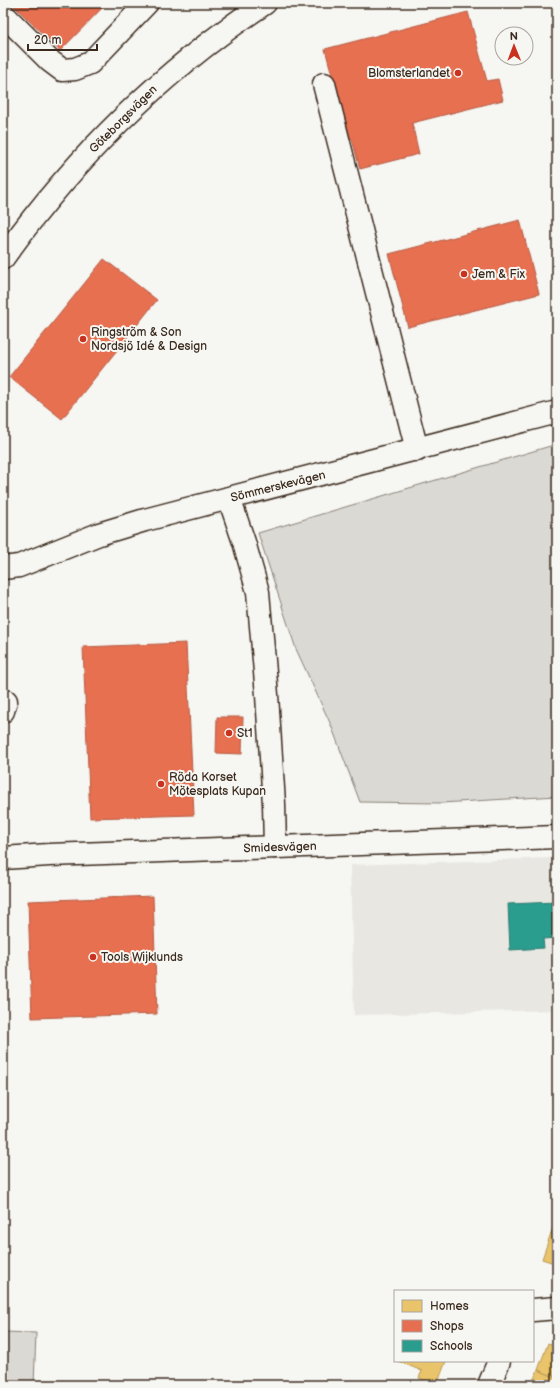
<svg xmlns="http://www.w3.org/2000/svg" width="560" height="1388" font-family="'Balsamiq Sans',sans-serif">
<rect width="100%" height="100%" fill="#f6f6f2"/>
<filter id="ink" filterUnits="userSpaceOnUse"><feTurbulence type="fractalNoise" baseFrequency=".025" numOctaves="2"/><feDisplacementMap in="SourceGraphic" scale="8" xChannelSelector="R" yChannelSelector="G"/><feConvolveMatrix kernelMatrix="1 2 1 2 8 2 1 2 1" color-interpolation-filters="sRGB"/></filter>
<g filter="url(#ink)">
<!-- built -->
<polygon fill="#e8e7e2" points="557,858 557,1010 354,1015 350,865"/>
<!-- green -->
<g fill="#dad9d3" stroke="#8a8278">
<polygon points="557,444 557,796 441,803 360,802 331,725 296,649 258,533"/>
<polygon points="3,1332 36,1333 34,1385 3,1385"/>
</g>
<!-- homes -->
<g fill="#e9c46a" stroke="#b59653">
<polygon points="557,1218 557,1236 551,1233"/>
<polygon points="551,1233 557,1236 557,1264 542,1259"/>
<polygon points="548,1343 557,1346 557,1378 538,1370"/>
<polygon points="398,1361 446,1361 437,1385 419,1378 422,1371"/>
<polygon points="538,1370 557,1378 557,1385 531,1385"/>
</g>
<!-- shops -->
<g fill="#e76f51" stroke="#b35a42">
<polygon points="11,3 107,3 60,51"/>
<polygon points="468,12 487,81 498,79 503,100 412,123 419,154 360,169 352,139 349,139 325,49"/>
<polygon points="520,220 539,294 408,327 389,254"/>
<polygon points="104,259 157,300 62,419 9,377"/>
<polygon points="186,643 194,815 90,818 83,647"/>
<polygon points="217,717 243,717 242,754 216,753"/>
<polygon points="153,896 157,1014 32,1018 28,901"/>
</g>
<!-- schools -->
<polygon fill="#2a9d8f" stroke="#2f7a6d" points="557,902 557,938 543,939 544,948 510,950 508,904"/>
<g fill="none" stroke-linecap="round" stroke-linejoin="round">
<defs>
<g id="minor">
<polyline points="3,14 50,61 62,70 75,69 90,63 147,3"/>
<polyline points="324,84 417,450"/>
<polyline points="229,498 244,542 258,592 267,695 274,804 275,847"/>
<polyline points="3,568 19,566 99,534 145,520 557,412"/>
<polyline points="3,711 6,701"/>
<polyline points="3,858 49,855 557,837"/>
<polyline points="533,1310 557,1308"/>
<polyline points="489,1385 499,1361"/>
</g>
<path id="major" d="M3,258C75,158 162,71 265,3"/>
</defs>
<!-- minor casing -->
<use href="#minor" stroke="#3b2a1e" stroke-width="25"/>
<!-- major casing -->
<use href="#major" stroke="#3b2a1e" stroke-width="25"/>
<!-- minor -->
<use href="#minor" stroke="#f6f6f2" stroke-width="22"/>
<!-- major -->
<use href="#major" stroke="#f6f6f2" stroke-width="22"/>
</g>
</g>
<!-- markers -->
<g fill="#c8321e" stroke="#f6f6f2" stroke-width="1.5">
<circle cx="458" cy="73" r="4"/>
<circle cx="464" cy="274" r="4"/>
<circle cx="83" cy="339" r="4"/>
<circle cx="229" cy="733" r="4"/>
<circle cx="161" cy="784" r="4"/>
<circle cx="93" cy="957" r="4"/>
</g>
<g text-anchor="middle" stroke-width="4" stroke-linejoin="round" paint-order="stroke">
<!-- poi labels -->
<g font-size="12" fill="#3b2a1e" stroke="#f6f6f2" text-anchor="start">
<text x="450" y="77" text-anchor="end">Blomsterlandet</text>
<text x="472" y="278">Jem &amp; Fix</text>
<text x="91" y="336">Ringström &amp; Son<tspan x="91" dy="14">Nordsjö Idé &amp; Design</tspan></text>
<text x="237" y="737">St1</text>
<text x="169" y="781">Röda Korset<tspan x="169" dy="14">Mötesplats Kupan</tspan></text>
<text x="101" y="961">Tools Wijklunds</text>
</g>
<!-- street labels -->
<g font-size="12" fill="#3b2a1e" stroke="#f6f6f2">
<text transform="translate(123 119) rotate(-45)" y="4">Göteborgsvägen</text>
<text transform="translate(278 486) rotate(-14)" y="4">Sömmerskevägen</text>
<text transform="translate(280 847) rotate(-2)" y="4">Smidesvägen</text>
</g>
</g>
<!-- margin -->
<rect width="560" height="1388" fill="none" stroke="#f6f6f2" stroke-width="16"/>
<rect x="8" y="8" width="544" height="1372" fill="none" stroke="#3b2a1e" stroke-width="1.5" filter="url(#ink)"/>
<!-- legend -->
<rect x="394" y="1290" width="140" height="72" fill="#f6f6f2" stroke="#aba49d"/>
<rect x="402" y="1300" width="20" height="12" fill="#e9c46a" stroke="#aba49d"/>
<text x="430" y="1310" font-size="12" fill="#3b2a1e">Homes</text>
<rect x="402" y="1320" width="20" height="12" fill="#e76f51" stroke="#aba49d"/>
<text x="430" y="1330" font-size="12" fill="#3b2a1e">Shops</text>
<rect x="402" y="1340" width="20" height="12" fill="#2a9d8f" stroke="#aba49d"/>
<text x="430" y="1350" font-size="12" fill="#3b2a1e">Schools</text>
<!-- north arrow -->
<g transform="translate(514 46) rotate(359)"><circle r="19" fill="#f6f6f2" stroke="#aba49d"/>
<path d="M0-3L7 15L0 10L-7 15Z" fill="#c8321e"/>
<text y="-6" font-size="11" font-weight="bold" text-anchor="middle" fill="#3b2a1e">N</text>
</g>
<!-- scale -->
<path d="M28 44v6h69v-6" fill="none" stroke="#3b2a1e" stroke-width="2"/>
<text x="34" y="44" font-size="12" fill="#3b2a1e" stroke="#f6f6f2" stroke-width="3" paint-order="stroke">20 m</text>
</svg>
